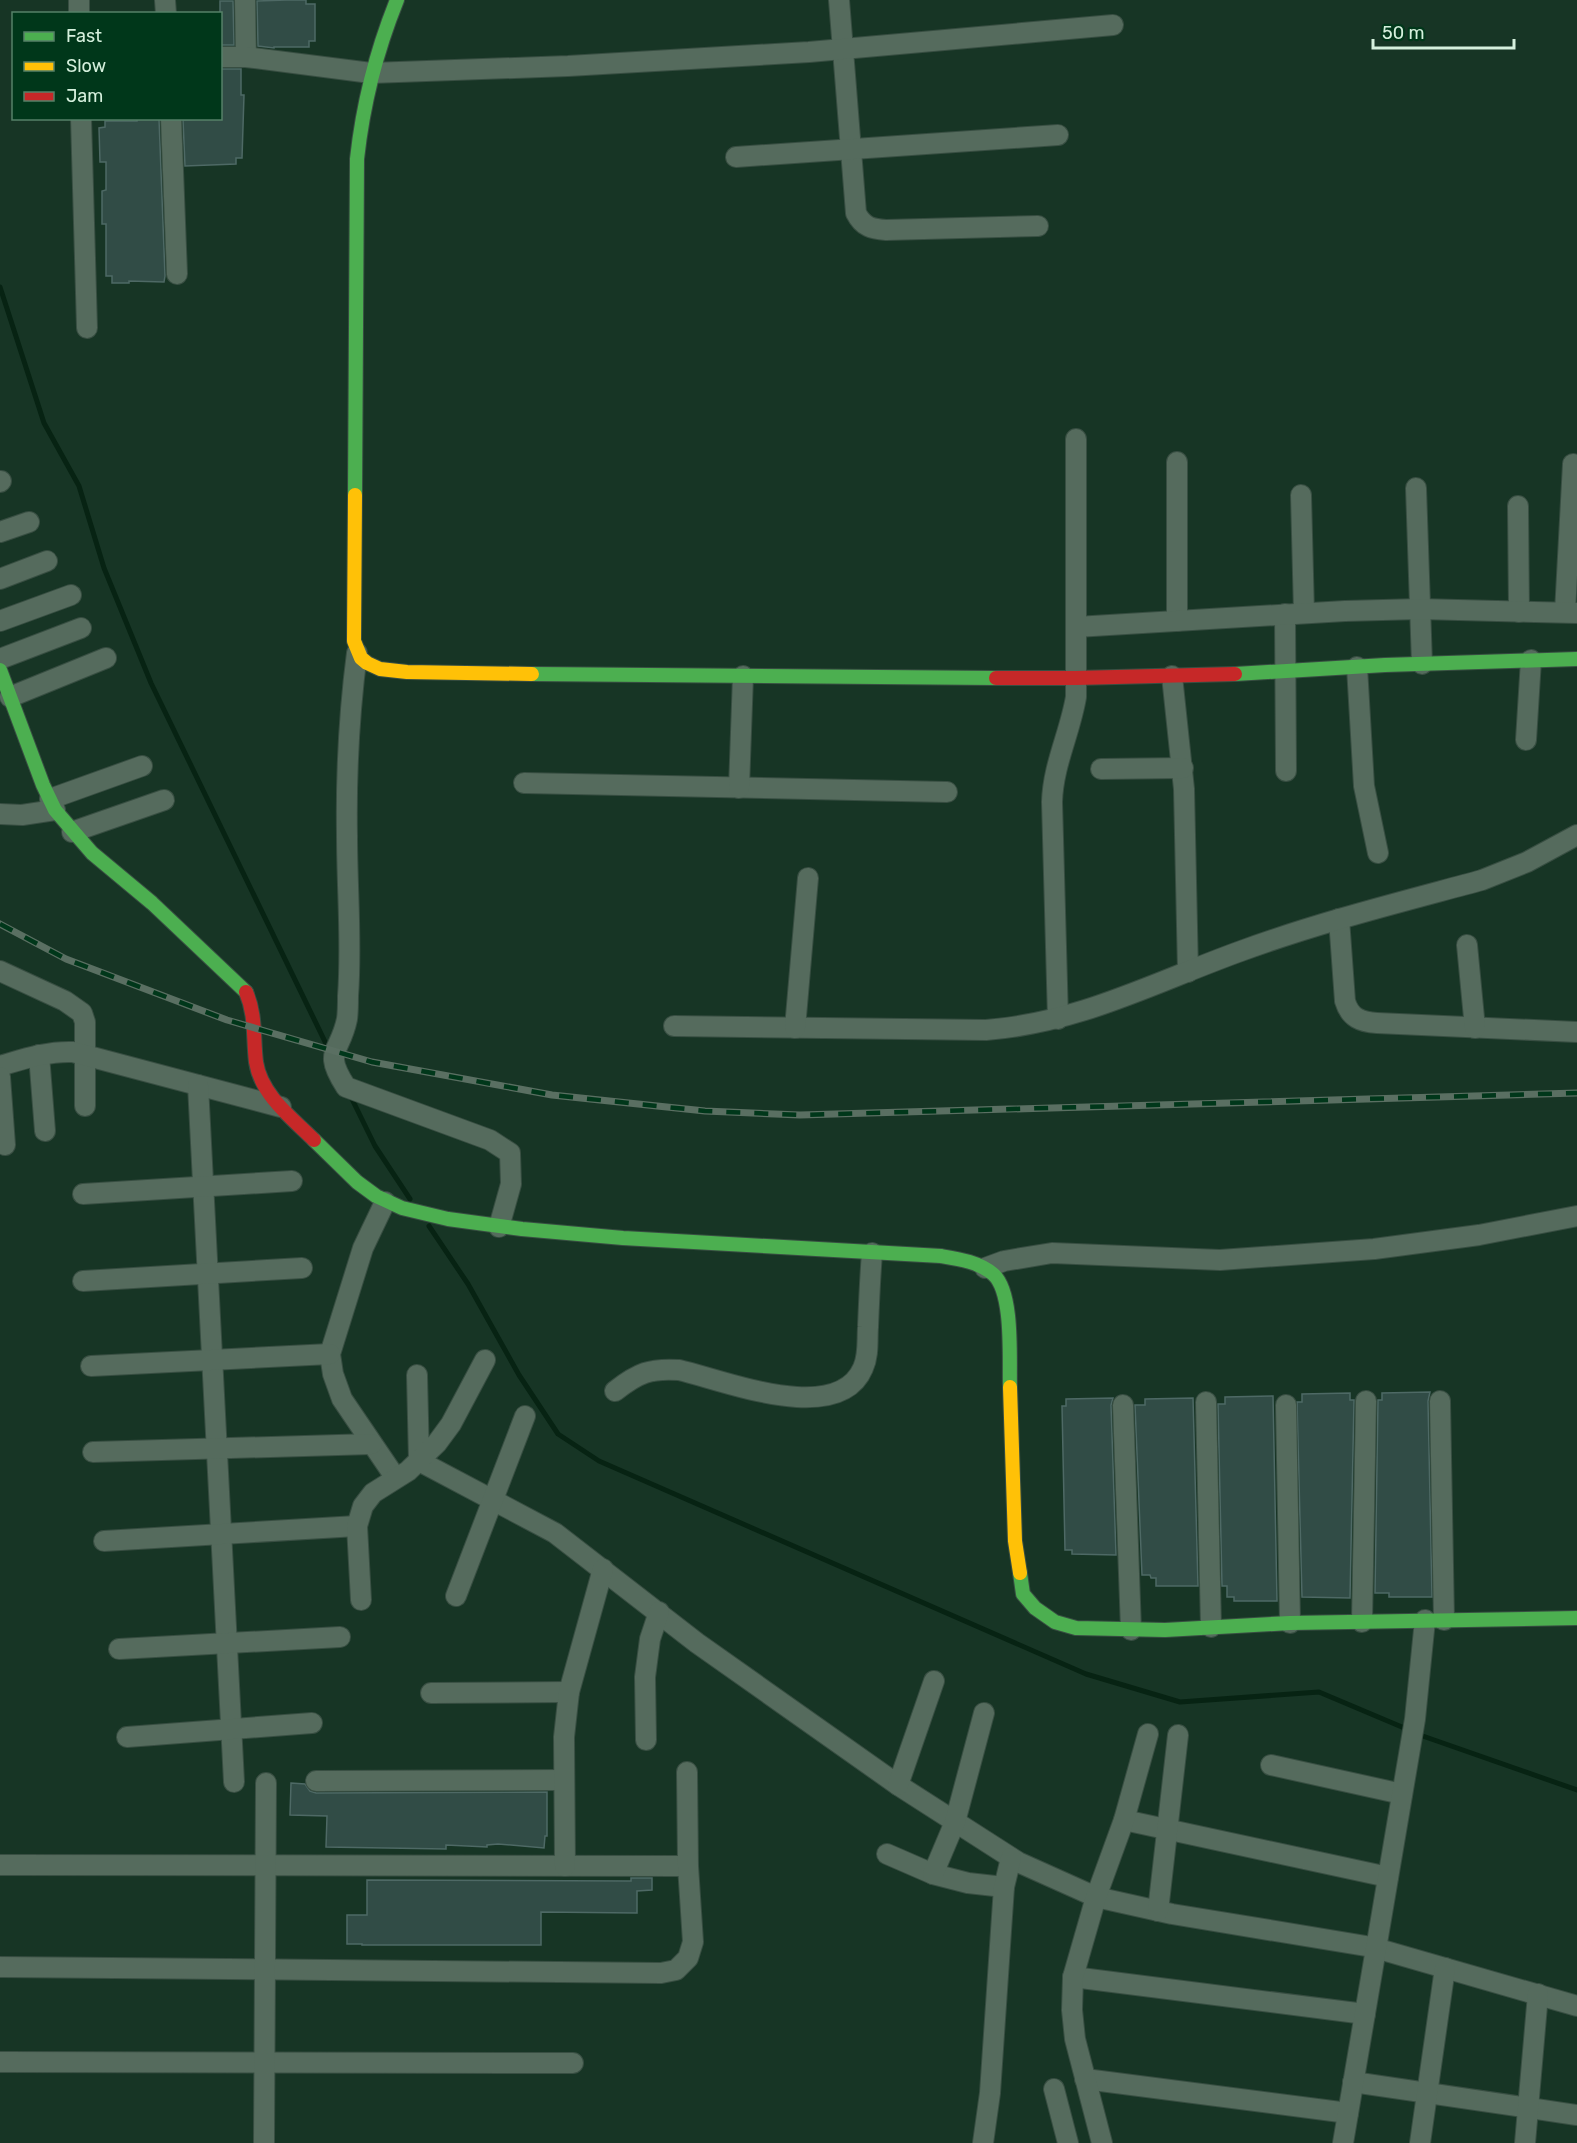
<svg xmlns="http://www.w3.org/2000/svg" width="1577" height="2143" font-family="Rubik,sans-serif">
<rect width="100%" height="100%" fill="#173525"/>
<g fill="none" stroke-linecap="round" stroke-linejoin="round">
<!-- stream -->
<g stroke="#072313" stroke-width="5">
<polyline points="0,287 44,423 79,486 104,568 151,683 330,1052"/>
<polyline points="350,1095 375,1146 410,1199"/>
<polyline points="429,1226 468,1284 519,1375 558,1434 599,1461 1086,1674 1180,1702 1319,1692 1409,1730"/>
<polyline points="1417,1734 1577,1790"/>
</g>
</g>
<!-- building -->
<g fill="#314c46" stroke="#4e6965" stroke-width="1.5">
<polygon points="287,0 306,0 306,4 315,4 315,41 309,41 309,47 274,47 274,48 258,46 257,1"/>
<polygon points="220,1 233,1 234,45 220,45"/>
<polygon points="220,69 241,69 241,95 244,95 242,158 236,158 236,164 185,166 183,120 220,118"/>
<polygon points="137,119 159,119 165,276 164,282 129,281 129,283 112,283 112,276 106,276 106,224 102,224 102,191 106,190 106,162 100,162 99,128 105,127 105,121 137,121"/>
<polygon points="1430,1392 1428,1401 1432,1597 1389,1597 1389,1593 1375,1593 1378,1400 1382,1400 1382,1393"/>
<polygon points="1350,1393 1350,1400 1354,1400 1350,1598 1302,1597 1297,1402 1302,1402 1302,1394"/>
<polygon points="1273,1396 1277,1601 1234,1601 1234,1597 1227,1597 1227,1586 1222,1586 1218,1404 1225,1404 1225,1397"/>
<polygon points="1113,1398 1111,1405 1116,1555 1072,1554 1072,1550 1065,1550 1062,1406 1066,1406 1066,1399"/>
<polygon points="1193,1398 1198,1586 1156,1586 1156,1578 1151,1578 1150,1575 1142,1575 1135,1405 1145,1405 1145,1399"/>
<polygon points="291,1783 305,1784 310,1791 316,1793 547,1792 547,1836 545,1836 544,1848 498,1844 487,1845 487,1847 446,1845 446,1849 326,1847 327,1816 290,1815"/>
<polygon points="631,1878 652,1878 652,1890 637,1891 637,1913 541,1912 541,1945 362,1945 362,1944 347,1944 347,1915 367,1915 367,1880 631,1881"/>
</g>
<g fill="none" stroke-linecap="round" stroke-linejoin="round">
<defs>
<g id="street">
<polyline points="79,0 79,14"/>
<polyline points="165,0 166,14"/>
<polyline points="245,0 246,57"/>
<path d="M839,0L856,213C863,227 872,229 886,230L1038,226"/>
<polyline points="220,57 246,57 371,73 568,66 809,52 1113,25"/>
<polyline points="81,118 87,328"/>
<polyline points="171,118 177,274"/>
<polyline points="736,157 1058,135"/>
<polyline points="1177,462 1177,621"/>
<polyline points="0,482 1,481"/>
<polyline points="1416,488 1422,664"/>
<polyline points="1301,495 1304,613"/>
<polyline points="1518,506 1519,612"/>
<polyline points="0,532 29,522"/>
<polyline points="0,579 47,561"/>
<polyline points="1565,612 1573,464"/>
<polyline points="1285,614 1286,771"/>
<polyline points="0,621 71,595"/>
<polyline points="1076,627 1345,611 1420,609 1577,613"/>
<path d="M357,653C349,714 346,775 347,836C347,890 352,943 348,996C348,1004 348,1012 347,1019C340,1054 322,1050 346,1087L490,1140L510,1153L511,1184L499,1227"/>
<polyline points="0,659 81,628"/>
<polyline points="1357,667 1364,786 1378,853"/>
<polyline points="1172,676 1184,789 1188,972"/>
<polyline points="10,697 106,658"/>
<polyline points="1526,740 1531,660"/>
<polyline points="1101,769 1183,768"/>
<polyline points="524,783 947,792"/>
<polyline points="739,788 743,676"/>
<polyline points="50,799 142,766"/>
<polyline points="0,814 22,815 55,810"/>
<polyline points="72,832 164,800"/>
<path d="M1339,919L1345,1001C1350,1018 1361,1022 1377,1023L1577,1032"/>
<polyline points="1467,945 1475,1028"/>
<polyline points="0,971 65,1001 82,1013 85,1022 85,1106"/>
<path d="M1058,1019L1052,802C1053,765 1070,733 1076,697V439"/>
<path d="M674,1026L986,1030C1079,1023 1155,982 1241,951C1320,922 1401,902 1482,880L1527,862L1577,835"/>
<polyline points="795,1028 808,878"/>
<polyline points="39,1055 45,1131"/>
<path d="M0,1066C24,1059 47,1051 73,1052L281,1107"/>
<polyline points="0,1077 5,1145"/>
<polyline points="198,1085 234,1782"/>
<polyline points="83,1194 292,1181"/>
<polyline points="385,1202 363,1248 330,1354 333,1374 342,1399 395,1477"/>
<polyline points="985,1268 1004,1261 1052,1253 1220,1260 1374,1249 1479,1235 1577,1216"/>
<polyline points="83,1281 302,1268"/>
<polyline points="91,1366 330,1354"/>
<polyline points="417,1375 419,1461 555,1533 697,1643 898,1785 1018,1862 1096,1897 1172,1914 1372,1947 1577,2006"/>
<path d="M615,1391C638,1373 650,1368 679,1370C723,1380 838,1427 863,1368C869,1355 867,1340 868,1327C869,1302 870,1278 872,1253"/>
<polyline points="1440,1401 1444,1620"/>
<polyline points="1206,1402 1211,1627"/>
<polyline points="1123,1405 1131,1630"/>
<polyline points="1286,1405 1290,1623"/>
<polyline points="93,1452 372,1444"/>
<polyline points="104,1541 357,1526"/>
<polyline points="456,1596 525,1416"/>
<polyline points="361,1600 357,1526 363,1506 373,1493 408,1471 437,1443 451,1424 485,1360"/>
<polyline points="1362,1622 1366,1401"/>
<polyline points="119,1649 340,1637"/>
<polyline points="431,1693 569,1692"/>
<polyline points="127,1737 312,1723"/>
<polyline points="646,1740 645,1677 650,1639 659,1612"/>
<polyline points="1271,1765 1402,1794"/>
<polyline points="316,1781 564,1780"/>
<polyline points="898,1785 934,1681"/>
<polyline points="1124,1820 1388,1877"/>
<polyline points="887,1854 933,1874 968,1883 1004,1887"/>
<polyline points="0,1865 688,1866"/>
<polyline points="565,1866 564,1737 569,1692 603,1569"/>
<polyline points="933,1874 955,1822 984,1713"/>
<polyline points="1158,1911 1178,1735"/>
<polyline points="0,1967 661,1973 676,1970 688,1958 693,1942 688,1866 687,1772"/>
<polyline points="1073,1977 1365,2014"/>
<polyline points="0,2062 573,2063"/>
<polyline points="1085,2079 1348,2113"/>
<polyline points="1353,2082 1577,2115"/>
<polyline points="1054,2089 1068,2143"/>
<polyline points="264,2143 266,1783"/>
<polyline points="983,2143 990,2093 1004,1887 1011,1858"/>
<polyline points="1102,2143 1075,2039 1072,2010 1073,1977 1096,1897 1124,1820 1148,1734"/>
<polyline points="1343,2143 1415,1719 1425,1620"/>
<polyline points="1420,2143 1445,1968"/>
<polyline points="1525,2143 1538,1994"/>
</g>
<g id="fast">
<path d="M355,495L357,159C363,104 376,52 397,0"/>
<polyline points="0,670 43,785 55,810 92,853 152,903 246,992"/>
<polyline points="532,674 996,678"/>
<polyline points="1235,674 1385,665 1577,659"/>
<path d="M314,1140L357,1182L376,1196L402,1208L448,1219L522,1229L623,1238L941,1256C959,1259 979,1262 993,1274C1014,1292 1009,1360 1010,1387"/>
<polyline points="1020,1573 1023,1594 1035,1608 1055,1622 1076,1628 1165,1630 1290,1623 1577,1618"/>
</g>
<g id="slow">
<polyline points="355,495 354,641 361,658 367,663 380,669 407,672 532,674"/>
<polyline points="1010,1387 1015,1541 1020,1573"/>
</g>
<g id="jam">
<polyline points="996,678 1076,678 1235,674"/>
<path d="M246,992C256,1015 253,1037 256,1062C261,1095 292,1118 314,1140"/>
</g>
</defs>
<!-- street casing -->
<use href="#street" stroke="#384e42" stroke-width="22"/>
<!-- fast casing -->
<use href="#fast" stroke="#384e42" stroke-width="16"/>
<!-- slow casing -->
<use href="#slow" stroke="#384e42" stroke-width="16"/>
<!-- jam casing -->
<use href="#jam" stroke="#384e42" stroke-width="16"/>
<!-- street -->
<use href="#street" stroke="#556b5d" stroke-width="20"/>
<!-- fast -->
<use href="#fast" stroke="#4caf50" stroke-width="14"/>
<!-- slow -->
<use href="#slow" stroke="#ffc107" stroke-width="14"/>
<!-- jam -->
<use href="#jam" stroke="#c62828" stroke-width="14"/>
<defs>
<polyline id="rail" points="0,924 66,959 227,1020 372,1062 552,1095 705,1111 800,1115 1577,1093"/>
</defs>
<!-- rail casing -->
<use href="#rail" stroke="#5a6f62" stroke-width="7"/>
<!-- rail -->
<use href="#rail" stroke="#00371a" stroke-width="4.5" stroke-dasharray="14" stroke-linecap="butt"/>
</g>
<!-- legend -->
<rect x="12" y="12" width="210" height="108" fill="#00371a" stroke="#558168" stroke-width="1.5"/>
<rect x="24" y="32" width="30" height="9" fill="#4caf50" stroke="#558168" stroke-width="1.5"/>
<text x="66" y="42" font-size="18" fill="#d5f0dd">Fast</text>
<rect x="24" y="62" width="30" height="9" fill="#ffc107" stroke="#558168" stroke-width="1.5"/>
<text x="66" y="72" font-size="18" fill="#d5f0dd">Slow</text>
<rect x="24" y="92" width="30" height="9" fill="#c62828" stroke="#558168" stroke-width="1.5"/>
<text x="66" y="102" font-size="18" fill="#d5f0dd">Jam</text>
<!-- scale -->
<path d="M1373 39v9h141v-9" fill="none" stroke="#d5f0dd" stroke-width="3"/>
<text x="1382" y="39" font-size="18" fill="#d5f0dd" stroke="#00371a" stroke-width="4.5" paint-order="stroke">50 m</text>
</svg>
